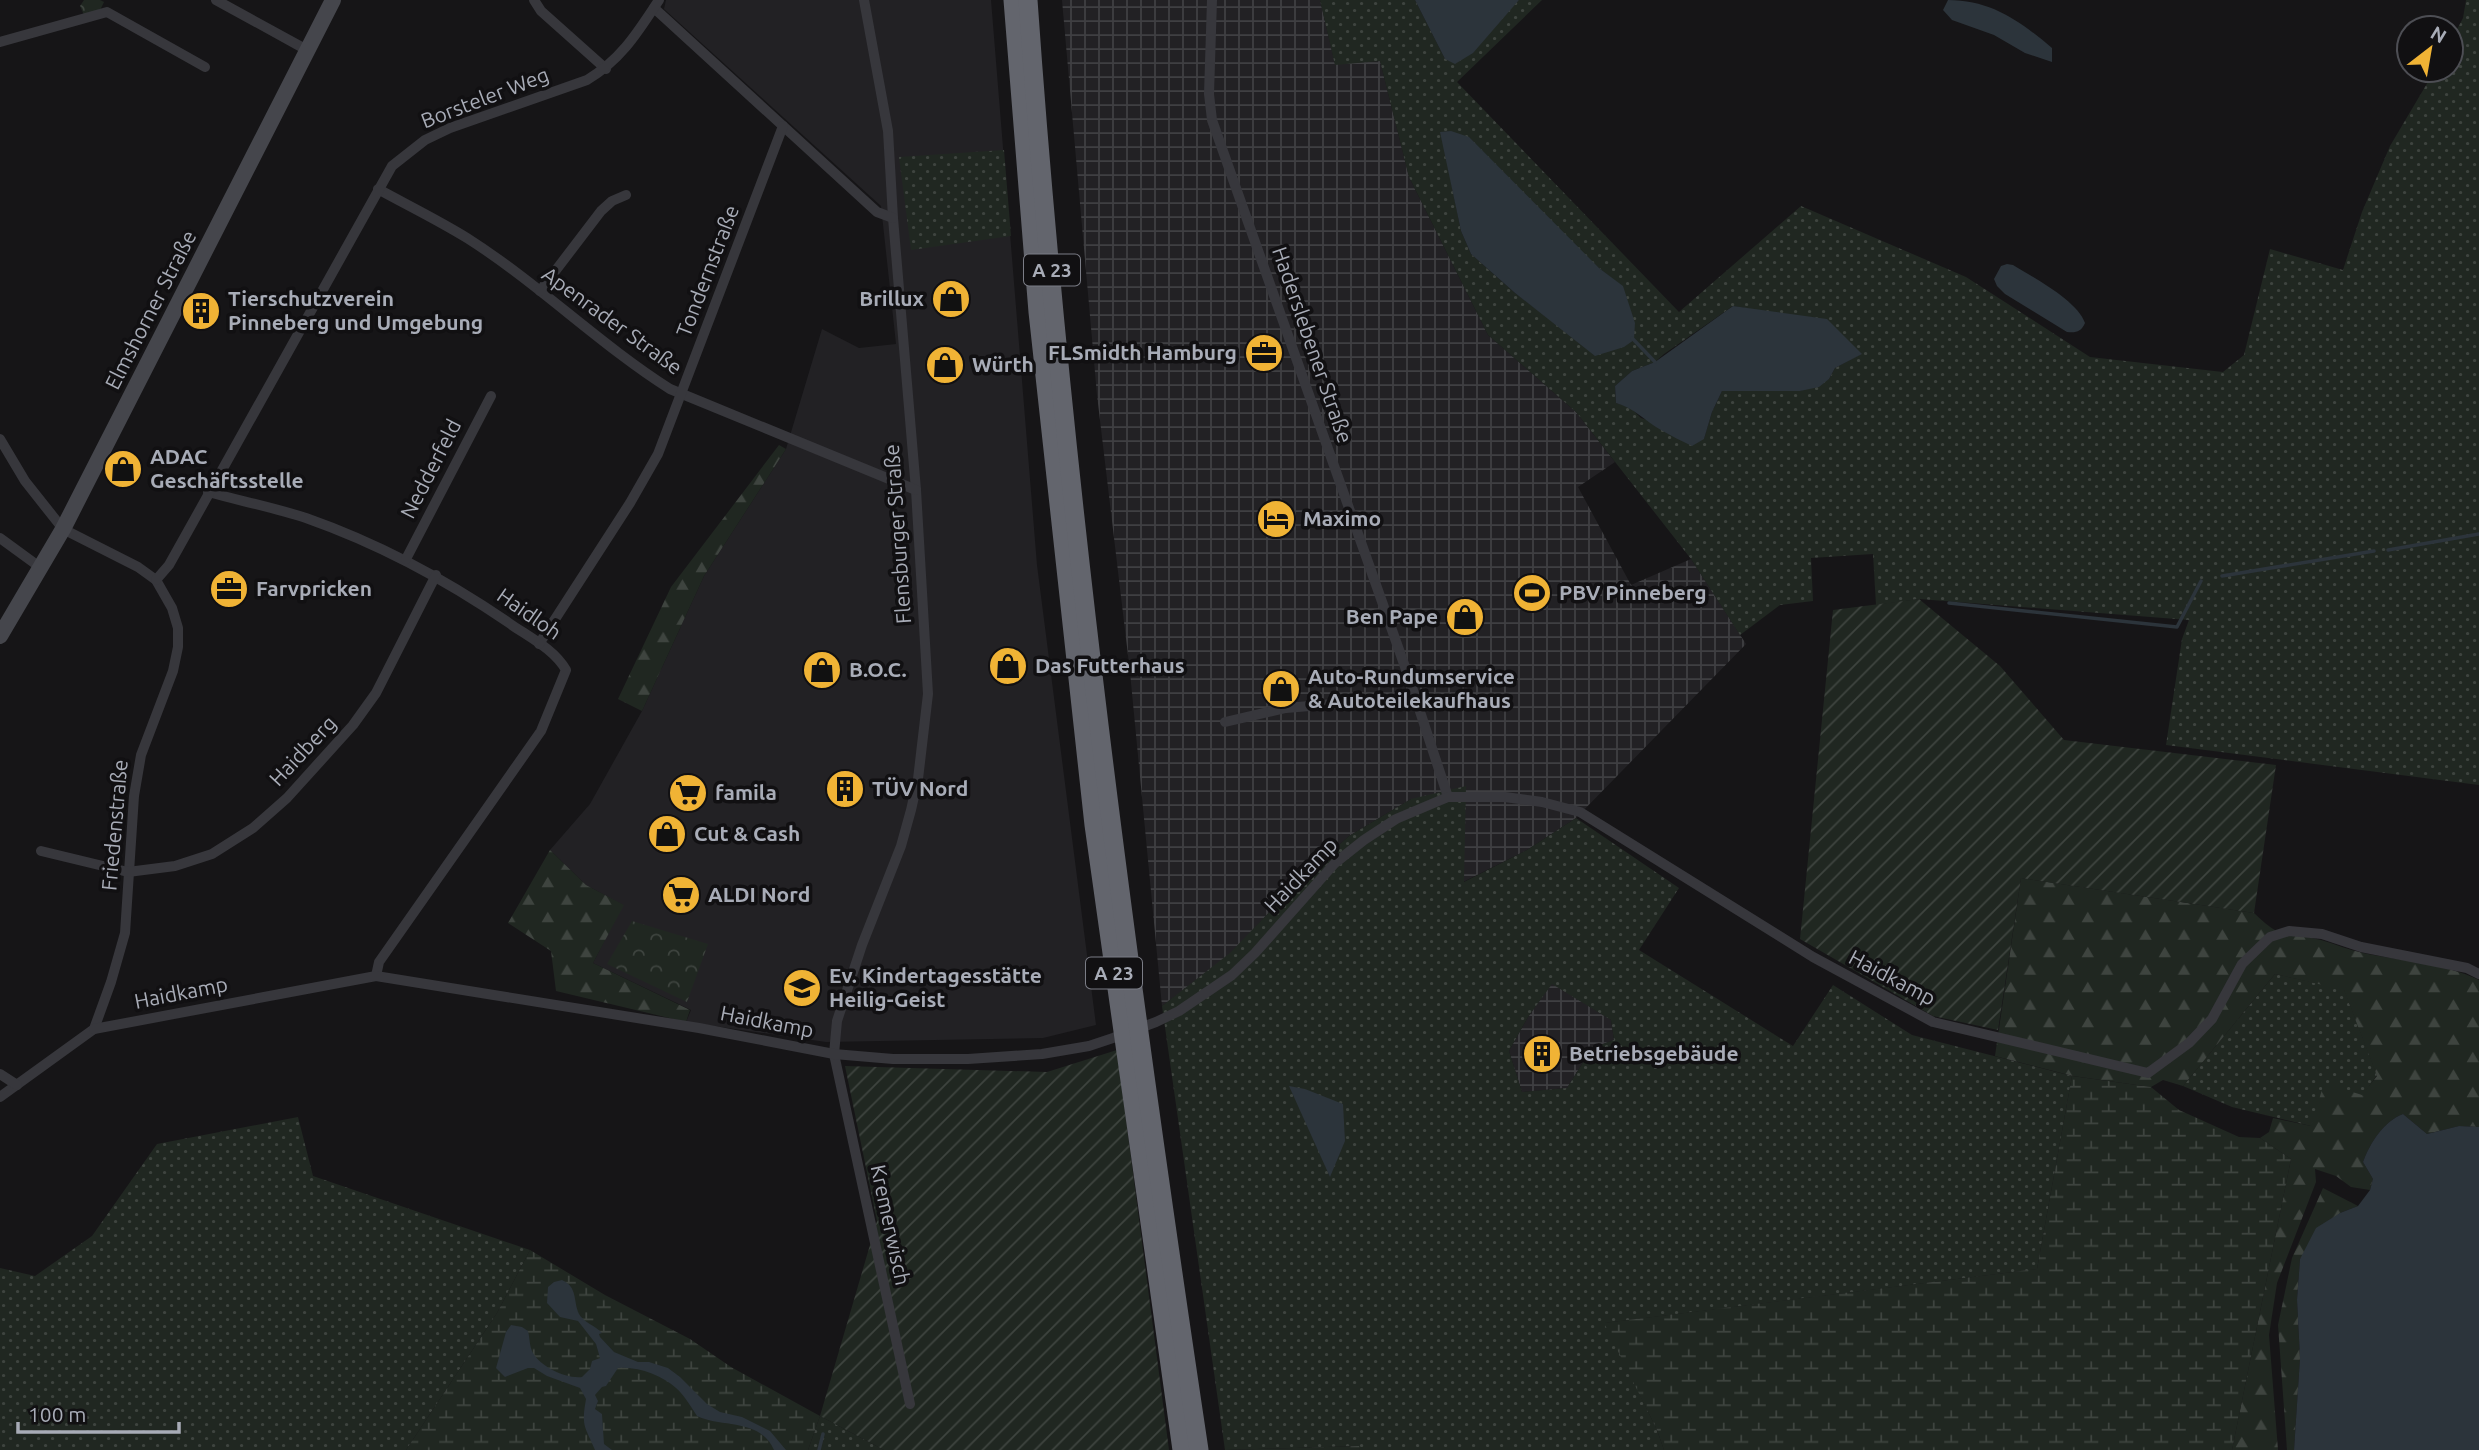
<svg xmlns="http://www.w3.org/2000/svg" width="2479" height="1450" font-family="Ubuntu,sans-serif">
<defs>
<pattern id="industrial-grid" width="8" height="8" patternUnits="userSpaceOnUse" patternTransform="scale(1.75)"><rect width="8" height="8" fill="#222124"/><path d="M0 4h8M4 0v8" fill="none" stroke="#3f3f42"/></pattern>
<pattern id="grass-dots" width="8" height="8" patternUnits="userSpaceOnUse" patternTransform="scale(1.75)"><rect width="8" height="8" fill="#202721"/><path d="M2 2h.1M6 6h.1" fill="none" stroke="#3e443f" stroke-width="1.8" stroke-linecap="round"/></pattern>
<pattern id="forest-firs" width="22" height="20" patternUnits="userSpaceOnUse" patternTransform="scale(1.75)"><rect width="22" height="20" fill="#202721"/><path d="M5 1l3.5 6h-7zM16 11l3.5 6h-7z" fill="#3e443f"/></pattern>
<pattern id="wetland-marsh" width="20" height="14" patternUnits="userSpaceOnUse" patternTransform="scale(1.75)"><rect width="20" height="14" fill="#202721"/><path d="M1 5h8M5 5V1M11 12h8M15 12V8" fill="none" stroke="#3e443f"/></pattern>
<pattern id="park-crowns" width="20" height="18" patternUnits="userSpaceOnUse" patternTransform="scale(1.75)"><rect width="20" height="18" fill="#202721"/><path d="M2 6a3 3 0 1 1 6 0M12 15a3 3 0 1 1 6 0" fill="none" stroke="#3e443f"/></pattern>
<pattern id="garden-furrows" width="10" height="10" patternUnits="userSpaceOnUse" patternTransform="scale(1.75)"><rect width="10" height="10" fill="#202721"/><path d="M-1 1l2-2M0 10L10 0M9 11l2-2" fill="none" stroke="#3e443f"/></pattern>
</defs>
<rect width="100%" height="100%" fill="#161517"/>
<!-- built -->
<polygon fill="#222124" points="666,0 991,0 1037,565 1096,1025 1043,1038 826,1042 686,1022 691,1010 593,963 623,905 586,885 550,850 590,804 642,711 704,576 786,449 822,329 859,348 896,344 881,206 664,9"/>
<!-- industrial -->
<g fill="url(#industrial-grid)">
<polygon points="1062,0 1320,0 1335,64 1380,61 1409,177 1488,335 1576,412 1615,462 1578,487 1631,585 1691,559 1746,644 1576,818 1527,850 1463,882 1411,799 1349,836 1298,882 1225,959 1162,1006 1130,672 1097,395"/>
<polygon points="1552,983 1611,1020 1614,1040 1592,1048 1567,1088 1522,1092 1509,1051 1528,1017"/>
</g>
<!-- grass -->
<g fill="url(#grass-dots)" fill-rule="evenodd">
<path d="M1320,0H1415L1445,59L1519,0H1542L1457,82L1679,312L1801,206L1966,277L2090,357L2223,372L2244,355L2270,249L2343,270L2362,212L2390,146L2435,70H2451V41L2463,18L2466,0H2479V785L2166,745L2182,639L2189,620L1919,599L1876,605L1873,554L1811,558L1813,601L1780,605L1740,635L1691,559L1576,412L1488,335L1409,177L1380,61L1335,65ZM1441,132L1599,268L1622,286L1553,322L1515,293L1471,254L1461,231ZM1733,306L1780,314L1861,354L1835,368L1829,379L1800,391H1722L1712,412L1704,439L1641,418L1630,407L1616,403L1615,386L1632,371L1655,362L1664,354Z"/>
<polygon points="1004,150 1011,236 911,250 899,157"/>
<path d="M1466,786L1464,882L1527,850L1576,818L1679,888L1639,950L1793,1046L1833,985L1912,1035L2072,1076L2037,1269L1605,1323L1657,1430L1664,1450H1360L1358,1446L1225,1450L1162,1006L1230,953L1298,882L1349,836L1411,799ZM1552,984L1611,1020L1614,1040L1592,1048L1567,1088L1522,1092L1509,1051L1528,1017Z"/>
<polygon points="2275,974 2344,989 2377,1075 2363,1095 2311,1126 2232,1107 2183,1086"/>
<polygon points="298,1117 313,1176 530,1250 497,1313 406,1450 0,1450 0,1268 35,1276 92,1236 157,1144"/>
<polygon points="820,1416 884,1450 808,1450"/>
</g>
<!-- forest -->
<g fill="url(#forest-firs)">
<polygon points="779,445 786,449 704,576 642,711 618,699 671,587"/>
<polygon points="550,850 586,885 624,905 593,963 690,1010 686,1022 556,991 551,951 508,923"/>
<path d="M2021,878L2254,913C2284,942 2285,931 2321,940C2335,944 2349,950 2363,953C2401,961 2444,963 2479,980V1127L2459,1126L2427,1134L2403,1114C2384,1121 2370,1143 2363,1162L2373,1179L2370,1190L2351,1187L2336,1176L2315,1169L2316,1182L2277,1283L2269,1335L2278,1450H2232L2291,1159L2260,1138L2269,1132L2273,1118L2311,1126L2324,1083L2362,1095L2377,1076L2344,990L2275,974L2183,1086L2163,1080L2151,1087L2073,1076L1995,1056Z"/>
<polygon points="2323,1188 2358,1206 2340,1213 2300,1259 2297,1300 2300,1358 2294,1450 2287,1450 2278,1325 2292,1258"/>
<polygon points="1359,1446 1360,1450 1225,1450"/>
</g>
<!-- wetland -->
<g fill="url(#wetland-marsh)">
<polygon points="2072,1076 2151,1087 2179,1110 2239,1137 2260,1138 2291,1159 2232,1450 1664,1450 1657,1430 1604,1323 2037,1269"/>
<polygon points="530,1250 605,1295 690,1339 731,1367 820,1416 808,1450 406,1450 497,1313"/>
</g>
<!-- park -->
<g fill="url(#park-crowns)">
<polygon points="84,0 100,0 104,2 100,10 84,15 80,6"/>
<polygon points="632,921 708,944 687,1002 607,964"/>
</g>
<!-- garden -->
<g fill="url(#garden-furrows)">
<polygon points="1919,599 2000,666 2064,740 2276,765 2254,913 2021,878 1998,1030 1933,1016 1800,939 1833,610"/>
<polygon points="1117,1050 1169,1450 884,1450 820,1416 877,1221 845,1066 1047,1072"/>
</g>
<!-- water -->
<g fill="#2c343b">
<polygon points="1415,0 1519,0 1473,53 1455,64 1445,59"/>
<path d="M1948,0C1991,0 2020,21 2052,48V62L2025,53L1994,35L1952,20L1943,10Z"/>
<polygon points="1451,131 1469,137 1599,268 1623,286 1635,323 1634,340 1624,347 1595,356 1515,293 1471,254 1461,231 1440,132"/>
<path d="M2007,264L2013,265C2033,277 2078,301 2085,323C2081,332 2076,333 2067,332L2005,294L1997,286L1994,279L2001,266Z"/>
<path d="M1733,306L1827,319L1862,354L1835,368L1829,379L1819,387L1800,391H1722L1712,412L1704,439L1692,446C1682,441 1671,436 1661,430C1645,421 1634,408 1616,403L1615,386L1632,371L1655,362Z"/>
<polygon points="1289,1086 1305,1089 1343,1104 1345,1141 1330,1177"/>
<path d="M2403,1114L2427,1134L2459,1126L2479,1127V1450H2294L2300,1358L2297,1300L2300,1259L2316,1228L2340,1213L2358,1206L2370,1190L2373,1179L2363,1162C2370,1143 2384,1121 2403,1114Z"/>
<path d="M562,1280C578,1287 573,1301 579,1314C583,1322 596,1326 602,1333L599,1334L600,1337L614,1352L638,1362H649L668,1368L680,1377L707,1404L720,1412L742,1417L770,1431L786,1450H774C760,1418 722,1428 697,1416C691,1407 684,1395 676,1388C662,1375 637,1366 618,1368L606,1386L602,1387L595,1395L598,1401L595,1409L602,1414L604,1444L612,1450H595C585,1426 581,1427 586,1399L580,1388L547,1376L534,1368H528L505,1377L496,1368L506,1332L511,1325L522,1327L528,1331C530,1338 529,1346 533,1353C541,1367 566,1379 582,1377L590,1369L592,1361L600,1358L596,1344L578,1321L560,1317L547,1303L548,1287L554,1282Z"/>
</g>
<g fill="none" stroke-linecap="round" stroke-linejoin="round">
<!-- stream -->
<g stroke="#2c343b" stroke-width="3.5">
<polyline points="1632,338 1655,362"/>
<polyline points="2388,550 2479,534"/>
<polyline points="2222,576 2374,551"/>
<polyline points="1949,603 2177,627 2201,581"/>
<polyline points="819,1450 823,1434"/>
</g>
<!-- street -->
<g stroke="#37373c" stroke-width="10">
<polyline points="216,0 307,50"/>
<polyline points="534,0 541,11 606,69"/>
<polyline points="864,0 888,131 893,218 916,490 928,694 918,779 911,810 901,846 862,945 837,1021 834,1054 910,1404"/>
<polyline points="1212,0 1209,94 1212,120 1410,681 1448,797"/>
<polyline points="654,8 877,212 893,218"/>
<polyline points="0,42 107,12 205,67"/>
<path d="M378,189C407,205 438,220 467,238C538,283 599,344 670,389L916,490"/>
<polyline points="540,291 601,211 612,201 626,195"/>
<polyline points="0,439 25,481 63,529 138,567 156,580 172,608 178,628 178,647 173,671 141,755 134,796 125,933 111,982 94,1029 0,1097"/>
<path d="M208,492C241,501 275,508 306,518C380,544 445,579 509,623C529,637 554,649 566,670L541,731L379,962L376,976"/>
<polyline points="0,538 41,568"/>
<polyline points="406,559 491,396"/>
<path d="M156,580L169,565L392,166L425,140L450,128L587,80C621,60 638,32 659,0"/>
<polyline points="539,644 630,503 658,454 783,126"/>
<polyline points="1225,722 1286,708 1416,697"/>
<polyline points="41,851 128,872 175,866 212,854 253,828 287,798 353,725 376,693 436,575"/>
<polyline points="94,1029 376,976 699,1028 834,1054 893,1059 968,1059 1042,1054 1089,1046 1113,1038 1156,1022 1179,1011 1232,975 1255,953 1335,863 1364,840 1396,819 1448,797 1505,797 1542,802 1580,812 1813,957 1933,1022 2148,1073 2189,1043 2212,1019 2242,964 2270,937 2289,931 2322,934 2361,947 2467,968 2479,974"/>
<polyline points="0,1074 17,1085"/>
</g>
<!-- secondary -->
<polyline stroke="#45464c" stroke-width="16" points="0,636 63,529 333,0"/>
<!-- highway -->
<g stroke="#63656d" stroke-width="19">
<polyline points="1013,0 1038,312 1094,825 1182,1450"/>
<path d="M1028,0C1062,486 1127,969 1199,1450"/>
</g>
</g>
<!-- icons -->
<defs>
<symbol id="shop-disc" viewBox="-11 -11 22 22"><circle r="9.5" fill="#f0b335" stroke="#111012"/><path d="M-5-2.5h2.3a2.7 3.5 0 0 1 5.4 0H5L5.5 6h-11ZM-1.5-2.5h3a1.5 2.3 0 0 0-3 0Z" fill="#111"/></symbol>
<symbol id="building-disc" viewBox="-11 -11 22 22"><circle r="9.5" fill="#f0b335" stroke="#111012"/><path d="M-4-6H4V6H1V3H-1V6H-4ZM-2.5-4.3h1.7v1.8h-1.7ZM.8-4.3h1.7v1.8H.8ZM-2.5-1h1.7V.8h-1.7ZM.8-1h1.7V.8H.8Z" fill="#111"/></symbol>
<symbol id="office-disc" viewBox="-11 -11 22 22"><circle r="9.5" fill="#f0b335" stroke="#111012"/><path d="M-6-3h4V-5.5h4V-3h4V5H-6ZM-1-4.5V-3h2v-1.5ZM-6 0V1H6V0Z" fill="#111"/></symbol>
<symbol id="hotel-disc" viewBox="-11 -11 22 22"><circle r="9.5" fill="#f0b335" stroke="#111012"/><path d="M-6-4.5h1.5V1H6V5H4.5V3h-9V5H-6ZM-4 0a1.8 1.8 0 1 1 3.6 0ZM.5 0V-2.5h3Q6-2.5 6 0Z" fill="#111"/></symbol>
<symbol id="stadium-disc" viewBox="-11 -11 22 22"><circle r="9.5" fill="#f0b335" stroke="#111012"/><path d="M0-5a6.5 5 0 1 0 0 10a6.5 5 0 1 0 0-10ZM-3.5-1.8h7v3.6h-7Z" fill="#111"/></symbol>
<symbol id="supermarket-disc" viewBox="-11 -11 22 22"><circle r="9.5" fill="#f0b335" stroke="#111012"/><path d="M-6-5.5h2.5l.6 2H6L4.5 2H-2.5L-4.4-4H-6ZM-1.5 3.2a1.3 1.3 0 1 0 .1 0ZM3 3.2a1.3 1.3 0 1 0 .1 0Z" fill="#111"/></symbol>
<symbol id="school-disc" viewBox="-11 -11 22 22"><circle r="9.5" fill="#f0b335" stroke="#111012"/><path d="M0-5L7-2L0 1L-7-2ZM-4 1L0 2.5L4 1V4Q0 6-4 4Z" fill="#111"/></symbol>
</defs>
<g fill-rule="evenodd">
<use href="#shop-disc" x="929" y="277" width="44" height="44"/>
<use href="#building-disc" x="179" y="289" width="44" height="44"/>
<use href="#office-disc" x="1242" y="331" width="44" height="44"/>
<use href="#shop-disc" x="923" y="343" width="44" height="44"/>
<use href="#shop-disc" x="101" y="447" width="44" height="44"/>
<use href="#hotel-disc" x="1254" y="497" width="44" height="44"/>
<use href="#office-disc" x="207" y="567" width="44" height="44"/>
<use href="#stadium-disc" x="1510" y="571" width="44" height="44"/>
<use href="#shop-disc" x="1443" y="595" width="44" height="44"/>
<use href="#shop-disc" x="986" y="644" width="44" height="44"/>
<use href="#shop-disc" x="800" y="648" width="44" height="44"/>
<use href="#shop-disc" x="1259" y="667" width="44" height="44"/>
<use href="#building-disc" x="823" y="767" width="44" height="44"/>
<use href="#supermarket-disc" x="666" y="771" width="44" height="44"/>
<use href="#shop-disc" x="645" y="812" width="44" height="44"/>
<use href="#supermarket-disc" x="659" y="873" width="44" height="44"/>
<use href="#school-disc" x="780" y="966" width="44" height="44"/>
<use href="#building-disc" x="1520" y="1032" width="44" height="44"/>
</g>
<g text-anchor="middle" stroke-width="7" stroke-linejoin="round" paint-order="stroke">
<!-- shield labels -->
<g fill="#111012" stroke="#7b7d86" stroke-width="2">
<rect x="1024" y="254.5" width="56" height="31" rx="5"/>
<rect x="1086" y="957.5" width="56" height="31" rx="5"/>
</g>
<g font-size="19" font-weight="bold" fill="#a8acb7">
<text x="1052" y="277">A 23</text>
<text x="1114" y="980">A 23</text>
</g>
<!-- street labels -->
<g font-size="21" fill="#a8acb7" stroke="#111012">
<text transform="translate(485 98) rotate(-21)" y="7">Borsteler Weg</text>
<text transform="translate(708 271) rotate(-69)" y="7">Tondernstraße</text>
<text transform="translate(151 310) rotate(-63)" y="7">Elmshorner Straße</text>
<text transform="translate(612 321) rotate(36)" y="7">Apenrader Straße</text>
<text transform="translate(1312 345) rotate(71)" y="7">Haderslebener Straße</text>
<text transform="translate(431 469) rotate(-63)" y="7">Nedderfeld</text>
<text transform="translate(898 534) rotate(-94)" y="7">Flensburger Straße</text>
<text transform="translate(529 614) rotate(35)" y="7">Haidloh</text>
<text transform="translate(303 751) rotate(-47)" y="7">Haidberg</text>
<text transform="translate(115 825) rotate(-85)" y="7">Friedenstraße</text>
<text transform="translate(1301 875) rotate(-46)" y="7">Haidkamp</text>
<text transform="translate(1892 978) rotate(28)" y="7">Haidkamp</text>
<text transform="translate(181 993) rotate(-11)" y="7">Haidkamp</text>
<text transform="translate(767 1022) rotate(11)" y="7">Haidkamp</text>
<text transform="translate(890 1225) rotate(78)" y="7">Kremerwisch</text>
</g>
<!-- poi labels -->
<g font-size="21" font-weight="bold" fill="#a8acb7" stroke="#111012" text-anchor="start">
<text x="228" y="306">Tierschutzverein<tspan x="228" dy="24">Pinneberg und Umgebung</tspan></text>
<text x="924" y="306" text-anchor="end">Brillux</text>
<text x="1237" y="360" text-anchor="end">FLSmidth Hamburg</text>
<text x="972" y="372">Würth</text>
<text x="150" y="464">ADAC<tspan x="150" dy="24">Geschäftsstelle</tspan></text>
<text x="1303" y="526">Maximo</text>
<text x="256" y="596">Farvpricken</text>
<text x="1559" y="600">PBV Pinneberg</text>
<text x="1438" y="624" text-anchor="end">Ben Pape</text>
<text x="1035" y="673">Das Futterhaus</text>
<text x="849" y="677">B.O.C.</text>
<text x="1308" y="684">Auto-Rundumservice<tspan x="1308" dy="24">&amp; Autoteilekaufhaus</tspan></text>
<text x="872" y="796">TÜV Nord</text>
<text x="715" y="800">famila</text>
<text x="694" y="841">Cut &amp; Cash</text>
<text x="708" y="902">ALDI Nord</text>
<text x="829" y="983">Ev. Kindertagesstätte<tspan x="829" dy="24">Heilig-Geist</tspan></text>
<text x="1569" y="1061">Betriebsgebäude</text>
</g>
</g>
<!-- north arrow -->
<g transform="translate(2430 49) rotate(31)"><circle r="33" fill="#111012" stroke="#4d4e54" stroke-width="2"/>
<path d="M0-5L12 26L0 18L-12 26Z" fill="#f0b335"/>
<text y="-10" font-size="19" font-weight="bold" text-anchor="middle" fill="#a8acb7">N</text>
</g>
<!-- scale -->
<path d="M18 1422v10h161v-10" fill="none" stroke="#a8acb7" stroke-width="3.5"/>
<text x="28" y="1422" font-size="21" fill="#a8acb7" stroke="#111012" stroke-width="5" paint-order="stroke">100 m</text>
</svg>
